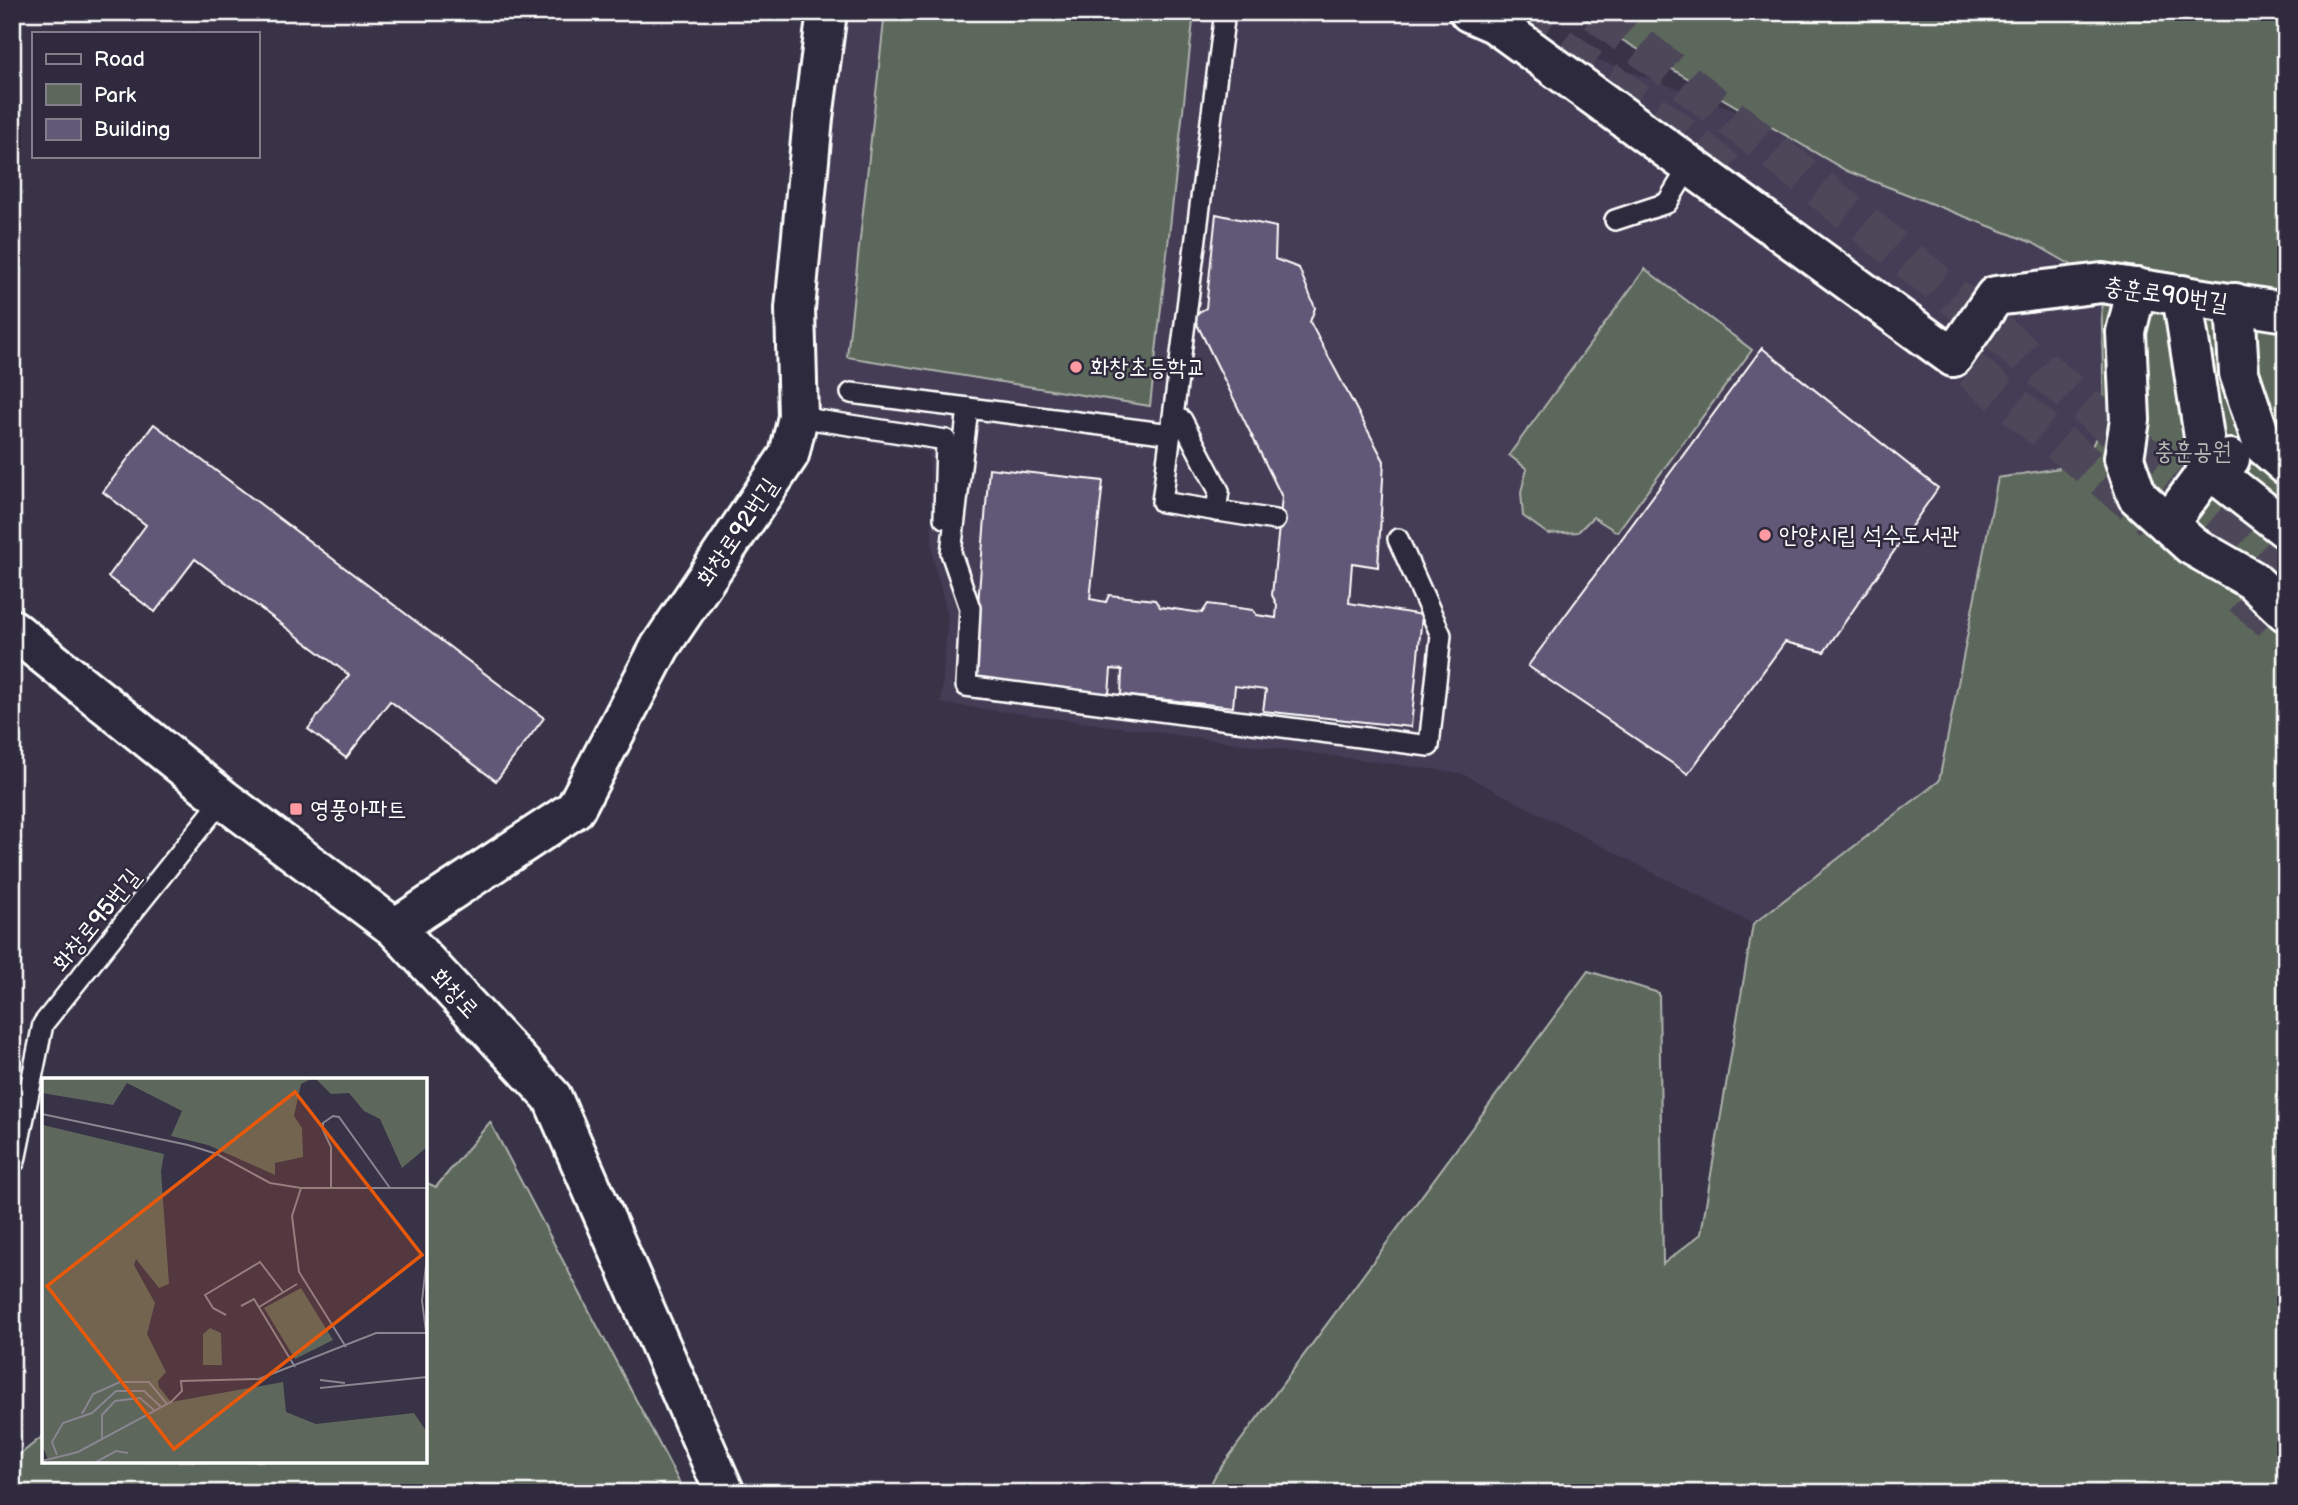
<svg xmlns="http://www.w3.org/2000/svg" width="2298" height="1505" font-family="'Balsamiq Sans','Poor Story',sans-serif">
<rect width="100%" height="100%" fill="#393348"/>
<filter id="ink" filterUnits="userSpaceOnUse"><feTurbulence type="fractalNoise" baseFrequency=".0143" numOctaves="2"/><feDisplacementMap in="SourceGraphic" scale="14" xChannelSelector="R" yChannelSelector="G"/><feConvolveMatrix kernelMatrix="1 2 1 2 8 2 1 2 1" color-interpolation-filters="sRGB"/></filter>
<g filter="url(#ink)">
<!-- built -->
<polygon fill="#453e56" points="827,12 1469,12 1494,23 1707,99 1764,123 1847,171 2033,243 2102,283 2104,420 2084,464 1998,479 1939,781 1753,924 1461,773 941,703 948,615 933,559 929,452 815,432 805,422"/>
<!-- green -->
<g fill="#5d675b" stroke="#aeb3ad" stroke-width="2">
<polygon points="885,12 1194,12 1150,406 847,357"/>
<polygon points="1574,12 2286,12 2286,1493 1206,1493 1216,1474 1588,971 1659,993 1663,1264 1701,1234 1753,924 1939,781 1998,478 2084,464 2104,420 2101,282 2033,243 1847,171"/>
<polygon points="1645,269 1752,350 1617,532 1593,517 1578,532 1548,534 1523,516 1521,492 1527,469 1509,455"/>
<polygon points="490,1122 685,1493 12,1493 12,1461 44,1435 44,1461 425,1461 425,1182 436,1187"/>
</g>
<!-- building -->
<g fill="#615976" stroke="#fff" stroke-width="2">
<polygon points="1216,214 1276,227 1275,259 1299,268 1315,308 1310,322 1384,461 1378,567 1352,563 1349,603 1422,615 1411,727 1263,711 1266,690 1235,686 1233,707 1121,695 1122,670 1111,669 1109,694 972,679 989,468 1103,481 1090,599 1106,602 1109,595 1155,600 1160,607 1202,613 1208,604 1253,610 1257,615 1276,618 1277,605 1272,595 1282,497 1193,316 1206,308"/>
<polygon points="1762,348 1938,488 1824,652 1785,642 1688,774 1528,666"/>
<polygon points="154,424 544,718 496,781 390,701 346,758 308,729 349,675 195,559 155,612 108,577 146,525 103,492"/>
</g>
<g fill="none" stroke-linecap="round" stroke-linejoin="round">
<!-- tertiary-tunnel -->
<g stroke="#4d475a" stroke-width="38" stroke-dasharray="38 19" stroke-linecap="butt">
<polyline points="1514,12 1680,133 1737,179"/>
<path d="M1596,12C1830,194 2061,382 2286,575"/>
<polyline points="1927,334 2151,518"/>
<polyline points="2242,596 2286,634"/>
</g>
<defs>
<g id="service">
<polyline points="1225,12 1162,502 1275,520"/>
<polyline points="1615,220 1667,203 1690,165"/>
<polyline points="851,393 1171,434"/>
<polyline points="968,408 951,553 970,608 966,686 1429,746 1441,635 1398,539"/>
<polyline points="798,417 946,440 944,518"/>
<polyline points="1173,418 1182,420 1219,491 1216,511"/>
<polyline points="12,1163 15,1161 43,1024 223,799"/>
</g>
<g id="minor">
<polyline points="1469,12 1494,23 1953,357 1995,296 2102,283 2286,312"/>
<polyline points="2137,288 2126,332 2130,420 2124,458 2137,496 2191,545 2252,580 2286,612"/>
<polyline points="2182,295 2209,469 2286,529"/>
<polyline points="2235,303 2239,373 2263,445 2286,465"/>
<polyline points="2168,524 2209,469 2230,459"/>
<polyline points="395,928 575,809 660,647 789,455 798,417 795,309 813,118 827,12"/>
</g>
<polyline id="tertiary" points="12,629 223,799 395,928 552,1097 725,1493"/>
</defs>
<!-- service casing -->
<use href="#service" stroke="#fff" stroke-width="24"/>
<!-- minor casing -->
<use href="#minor" stroke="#fff" stroke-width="44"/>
<!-- tertiary casing -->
<use href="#tertiary" stroke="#fff" stroke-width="44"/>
<!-- service -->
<use href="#service" stroke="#2f2a3d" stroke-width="19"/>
<!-- minor -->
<use href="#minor" stroke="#2f2a3d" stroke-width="38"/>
<!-- tertiary -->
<use href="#tertiary" stroke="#2f2a3d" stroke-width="38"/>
</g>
</g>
<!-- markers -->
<g fill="#ff9aa2" stroke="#2f2a3d" stroke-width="2.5">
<circle cx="1076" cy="367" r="7"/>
<circle cx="1765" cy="535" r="7"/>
<rect x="289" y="802" width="14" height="14" rx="3.5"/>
</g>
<g text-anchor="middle" stroke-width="5" stroke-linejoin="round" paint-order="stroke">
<!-- street labels -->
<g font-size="24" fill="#fff" stroke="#2f2a3d">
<text transform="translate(2166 294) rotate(8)" y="8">충훈로90번길</text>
<text transform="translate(737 532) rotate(-56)" y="8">화창로92번길</text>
<text transform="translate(96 920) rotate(-51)" y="8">화창로95번길</text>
<text transform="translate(455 993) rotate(47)" y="8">화창로</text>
</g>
<!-- poi labels -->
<g font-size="24" fill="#fff" stroke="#2f2a3d" text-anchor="start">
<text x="1090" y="375">화창초등학교</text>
<text x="1779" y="543">안양시립 석수도서관</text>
<text x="310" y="817">영풍아파트</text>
</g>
<!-- park labels -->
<g font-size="24" fill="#b6bbb5" stroke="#2f2a3d">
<text x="2193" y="459">충훈공원</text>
</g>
</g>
<!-- overview -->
<g transform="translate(42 1078)">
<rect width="385" height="385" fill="#393348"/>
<path d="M0,1H269L259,6L252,38L260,50L261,79L233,85V97L166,67L129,58L140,33L85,5L71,27L0,15ZM274,1H385V69L360,90L338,41L322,33L307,15L289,16ZM1,47L122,76L119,93L127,206L117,210L94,181L92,187L113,225L105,256L124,294L116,303L117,309L129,324L241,304L244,334L274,346L372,335L385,354V384H7L0,367ZM259,210L291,262L253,281L222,230ZM168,250L179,255L180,287H161V256Z" fill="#5d675b"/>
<path fill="none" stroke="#888591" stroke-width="2" d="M0,36L146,67L175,76L228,105L259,110H385M289,109V69L281,52V45L291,38L297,39L348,110M259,110L250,138L257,194L304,269M385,178L380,223L385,261M199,228L212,221L253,289M217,229L255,206M184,237L171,230L163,217L218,184L241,214M278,302L303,305M278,310L385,299M40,336L51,316L78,304H107L125,326M60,362V337L73,323L98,320L113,333M15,377L10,364L21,345L50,335L74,313H102L119,329M0,383L36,374L129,324L140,313L139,303L217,301L334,255H384M54,384L74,373L86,375"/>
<path fill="#e8590c" fill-opacity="0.15" stroke="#e8590c" stroke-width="3.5" d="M253,14L380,177L132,371L5,208Z"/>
<rect width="385" height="385" fill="none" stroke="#fff" stroke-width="3.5"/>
</g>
<!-- margin -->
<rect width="2298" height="1505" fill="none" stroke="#2f2a3d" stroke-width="42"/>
<rect x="21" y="21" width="2256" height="1463" fill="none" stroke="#fff" stroke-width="2.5" filter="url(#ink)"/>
<!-- legend -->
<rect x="32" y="32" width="228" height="126" fill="#2f2a3d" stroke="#827f8b" stroke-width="2"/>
<rect x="46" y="54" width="35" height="10" fill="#2f2a3d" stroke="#827f8b" stroke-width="2"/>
<text x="94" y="66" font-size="21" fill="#ffffff">Road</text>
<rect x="46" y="84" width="35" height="21" fill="#5d675b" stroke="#827f8b" stroke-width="2"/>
<text x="94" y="102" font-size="21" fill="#ffffff">Park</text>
<rect x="46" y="119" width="35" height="21" fill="#615976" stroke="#827f8b" stroke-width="2"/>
<text x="94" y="136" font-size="21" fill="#ffffff">Building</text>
</svg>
